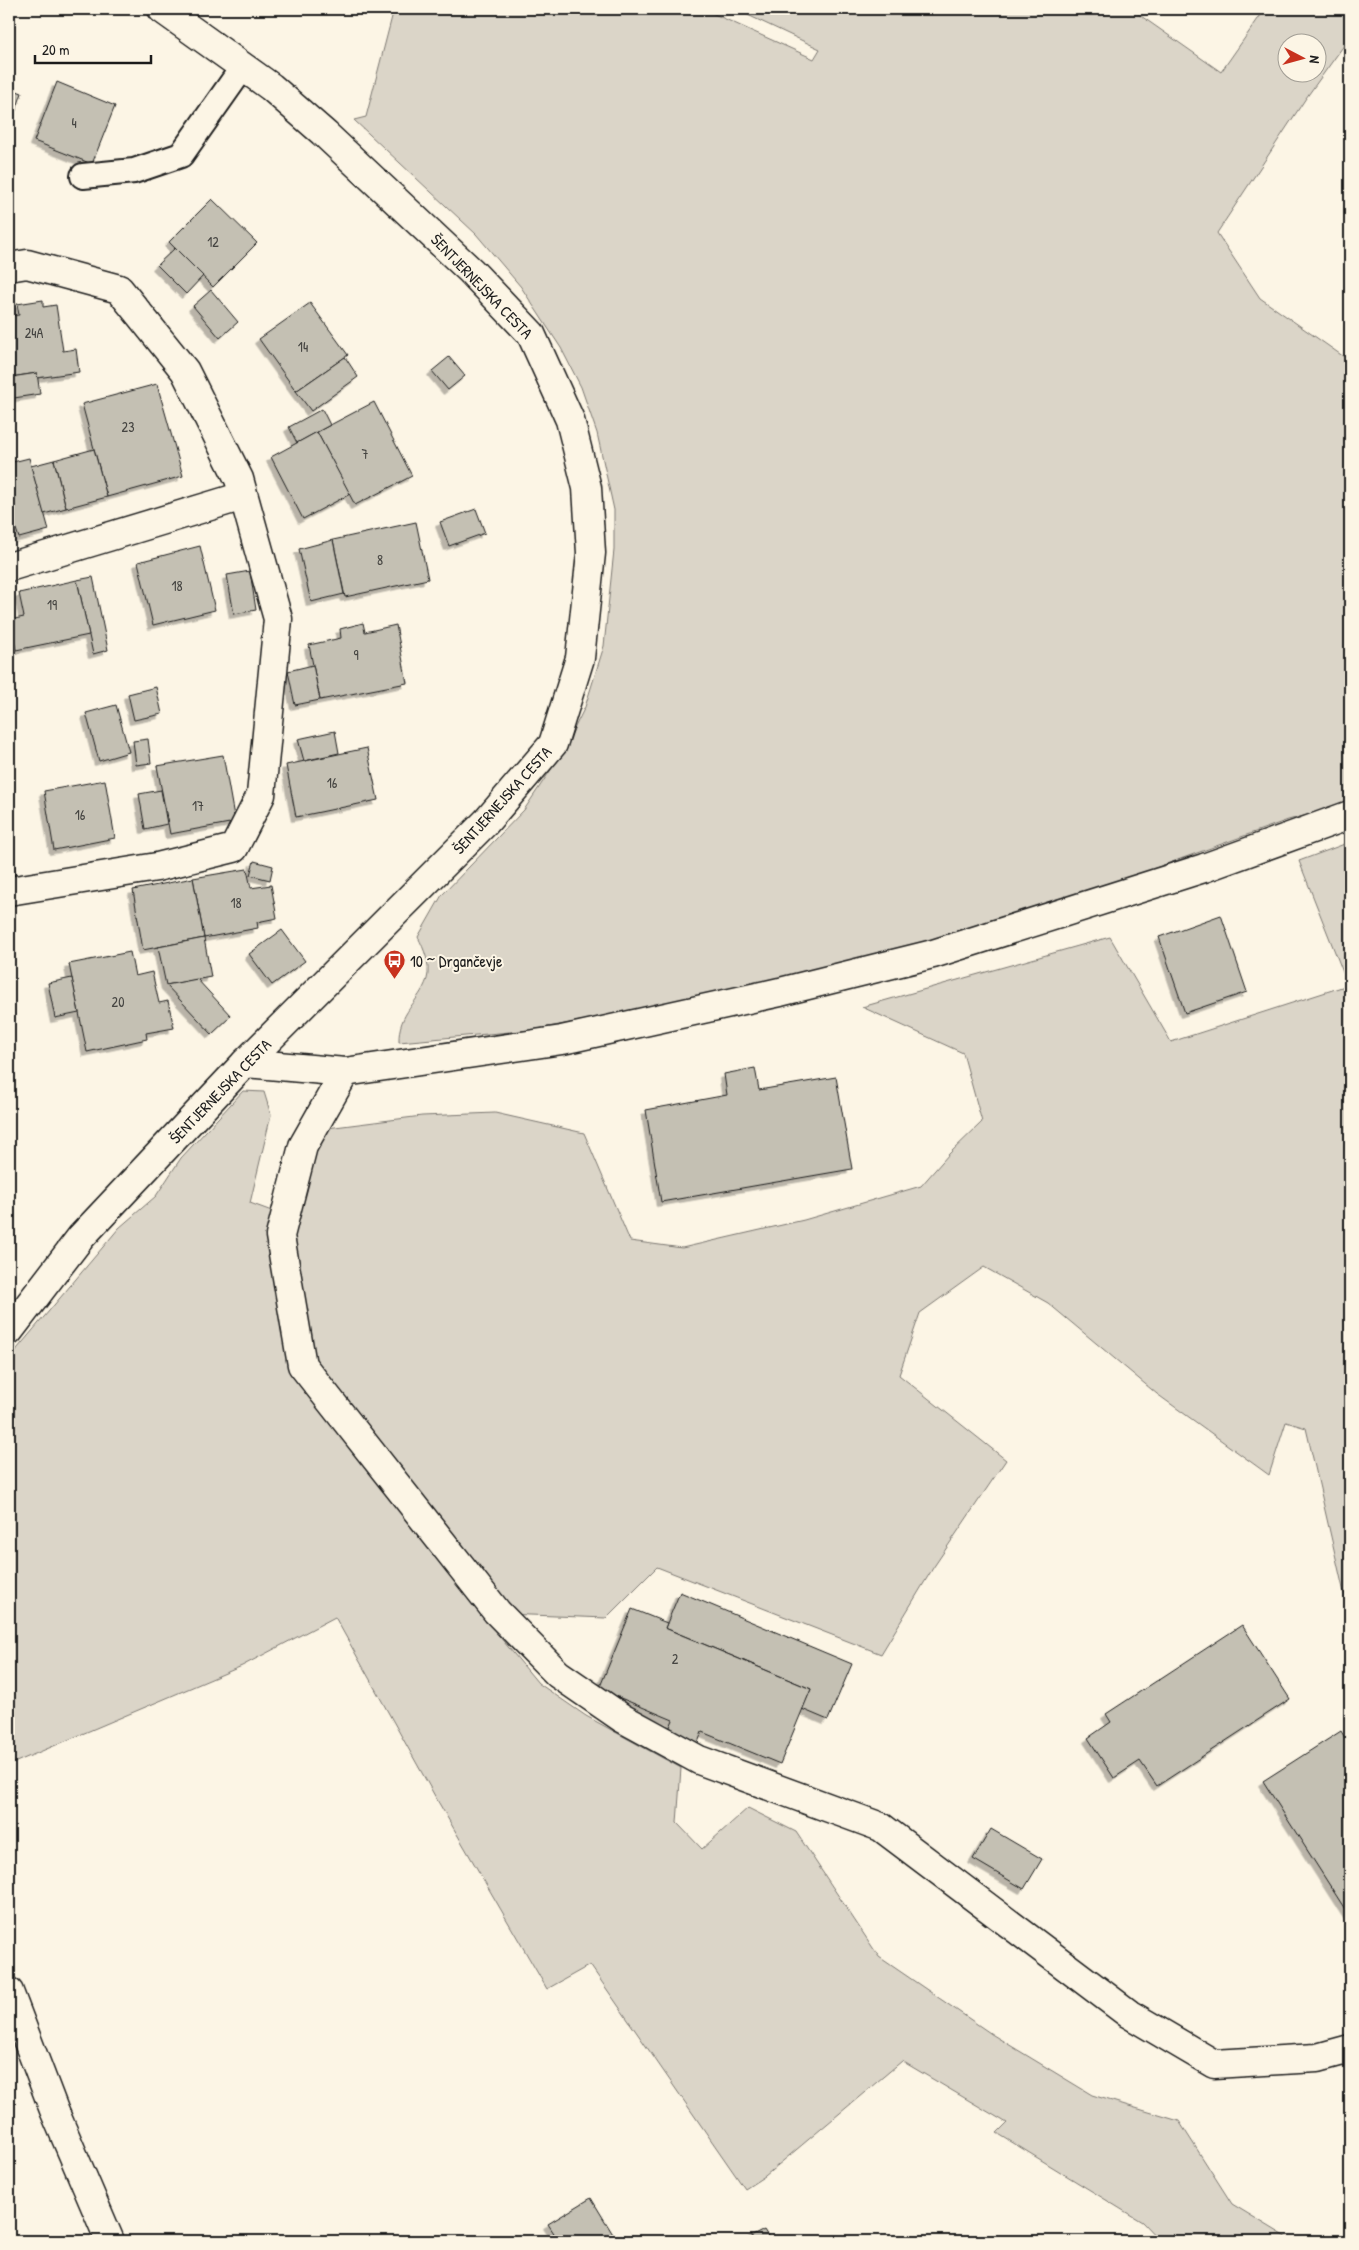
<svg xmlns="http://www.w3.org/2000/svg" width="1359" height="2250" font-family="'Patrick Hand',sans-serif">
<defs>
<filter id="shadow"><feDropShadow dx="-4.5" dy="4.5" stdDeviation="0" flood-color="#0004"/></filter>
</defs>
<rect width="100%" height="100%" fill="#fcf5e5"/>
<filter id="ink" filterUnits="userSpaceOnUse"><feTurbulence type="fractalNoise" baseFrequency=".02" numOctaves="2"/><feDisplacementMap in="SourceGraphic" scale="10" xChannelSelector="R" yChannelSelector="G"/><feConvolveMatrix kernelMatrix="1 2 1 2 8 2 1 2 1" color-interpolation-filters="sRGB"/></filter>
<g filter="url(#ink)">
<!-- green -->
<g fill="#dbd5c8" stroke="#7c7872" fill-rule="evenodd">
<path d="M394,9H703L814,59L820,49L735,9H1131L1221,72L1265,9H1350V37L1306,98L1217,233L1260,298L1347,359L1350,352V804L1288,820L965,937L635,1011L532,1030L399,1042C398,1012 419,1003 427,979C431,965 424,949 418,937L442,895L524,810L562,753L585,707L604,646L614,550V510L597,433L581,387L561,348L521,287L476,234L354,120L366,117ZM1286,42H1316V72H1286Z"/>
<polygon points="1350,842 1350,1619 1306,1428 1286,1422 1269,1475 1157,1394 1048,1303 984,1267 920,1313 899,1375 1006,1460 933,1568 881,1654 657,1567 606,1618 480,1613 538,1683 586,1716 681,1768 677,1823 702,1849 748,1808 796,1832 879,1957 993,2035 1092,2095 1179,2121 1232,2204 1293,2241 1160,2241 1142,2222 997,2133 1007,2123 902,2061 765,2176 745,2189 590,1965 547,1989 436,1798 335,1617 242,1666 9,1765 9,1366 17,1349 119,1228 156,1196 181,1158 243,1091 264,1092 271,1115 250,1203 288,1217 319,1129 422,1116 495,1113 584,1133 630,1241 682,1248 804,1220 921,1186 949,1154 982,1122 963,1053 862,1007 1110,937 1171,1042 1348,985 1299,861"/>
</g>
<!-- building -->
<g fill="#c4c0b3" stroke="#1c1c1c" filter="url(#shadow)">
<polygon points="57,82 115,106 92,164 34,141"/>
<polygon points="9,88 22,93 9,130"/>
<polygon points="212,199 257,243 213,287 169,242"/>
<polygon points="175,248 203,276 186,294 157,265"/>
<polygon points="211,290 238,322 220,338 193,306"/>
<polygon points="43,300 43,307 56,305 63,351 76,349 79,372 37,378 37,373 11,377 9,364 9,316 19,315 17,304"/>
<polygon points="310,303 348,355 296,391 259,339"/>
<polygon points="345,357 358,377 311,411 296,391"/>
<polygon points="449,357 465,376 448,390 432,371"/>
<polygon points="37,373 40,394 14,398 11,377"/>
<polygon points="157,384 183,476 107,497 82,404"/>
<polygon points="374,402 412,476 355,505 317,432"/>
<polygon points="322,409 330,425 297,443 289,427"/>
<polygon points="317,432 350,494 303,519 271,457"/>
<polygon points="94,449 107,497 66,508 54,460"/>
<polygon points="29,458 49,530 19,538 15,526 9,527 9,463"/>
<polygon points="54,460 66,508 44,514 31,466"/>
<polygon points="476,509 485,533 449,546 440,522"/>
<polygon points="416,522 428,579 345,597 333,540"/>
<polygon points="333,540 344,594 311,602 299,549"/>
<polygon points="200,546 215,610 153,625 138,562"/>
<polygon points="250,571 256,610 234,614 227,575"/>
<polygon points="93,577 108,650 93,654 77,580"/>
<polygon points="77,580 89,635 16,650 10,620 24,617 19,593"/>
<polygon points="363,623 365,632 396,625 407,683 320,700 309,645 341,638 340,629"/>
<polygon points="313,665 320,700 295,705 288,671"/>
<polygon points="156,687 162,714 134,720 128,694"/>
<polygon points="116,705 129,752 99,761 86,713"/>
<polygon points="335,731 339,753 304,761 298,739"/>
<polygon points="148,739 151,763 136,765 133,741"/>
<polygon points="367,748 378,800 296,817 286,765"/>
<polygon points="223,755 235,822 170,834 157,766"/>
<polygon points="105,780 115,838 54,850 44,791"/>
<polygon points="161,790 167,824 145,829 139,794"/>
<polygon points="12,851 16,880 9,881 9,852"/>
<polygon points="254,861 273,866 270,880 250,875"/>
<polygon points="247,869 251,888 271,885 277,918 257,922 258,928 204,938 193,878"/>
<polygon points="193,878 204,938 143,950 133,890"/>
<polygon points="1221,915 1247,992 1185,1013 1159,937"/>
<polygon points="282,930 305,961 272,985 249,954"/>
<polygon points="204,938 211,977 166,985 158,947"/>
<polygon points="130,952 135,976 152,972 159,1003 168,1001 174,1028 146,1033 147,1039 87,1052 69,964"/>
<polygon points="72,978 79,1013 55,1018 48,983"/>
<polygon points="197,979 231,1016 212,1034 166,985"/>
<polygon points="755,1068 759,1090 836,1077 852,1169 661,1202 646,1110 727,1095 724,1074"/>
<polygon points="680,1592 852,1664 828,1720 802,1709 811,1689 665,1628"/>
<polygon points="632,1609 667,1623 665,1628 811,1689 780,1764 702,1732 696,1748 666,1736 673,1720 599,1689"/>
<polygon points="1242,1625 1290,1699 1157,1786 1140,1761 1114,1778 1088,1738 1111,1722 1106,1714"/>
<polygon points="1341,1731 1350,1746 1350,1917 1263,1781"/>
<polygon points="991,1829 1042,1859 1024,1889 973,1859"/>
<polygon points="591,2198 617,2241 559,2241 548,2224"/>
<polygon points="764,2230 771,2241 743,2241"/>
</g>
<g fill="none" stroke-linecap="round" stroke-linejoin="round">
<defs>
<polyline id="service" points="83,176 134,171 181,155 243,67"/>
<g id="minor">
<polyline points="9,267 27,264 119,289 185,371 239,479 278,619 261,795 234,848 157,867 9,891"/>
<polyline points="9,567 243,496"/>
<polyline points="245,1063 345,1072 562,1040 780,992 933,954 1204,868 1350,815"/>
<polyline points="345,1072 303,1146 280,1236 302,1365 497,1612 558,1674 622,1718 699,1760 881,1827 1129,2014 1214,2064 1317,2058 1350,2049"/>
</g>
<g id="secondary">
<polyline points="9,1331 81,1237 245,1063 486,822 553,744 580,658 591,553 587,488 570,420 531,334 471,271 326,135 271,87 162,9"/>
<polyline points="9,1992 54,2110 110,2241"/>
</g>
</defs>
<!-- service casing -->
<use href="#service" stroke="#1c1c1c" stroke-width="28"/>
<!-- minor casing -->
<use href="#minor" stroke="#1c1c1c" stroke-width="31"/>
<!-- secondary casing -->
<use href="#secondary" stroke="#1c1c1c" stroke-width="31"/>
<!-- service -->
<use href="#service" stroke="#fcf5e5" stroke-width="24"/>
<!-- minor -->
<use href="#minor" stroke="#fcf5e5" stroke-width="28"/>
<!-- secondary -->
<use href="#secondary" stroke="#fcf5e5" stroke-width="28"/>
</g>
</g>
<!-- icons -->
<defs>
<symbol id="bus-pin" viewBox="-11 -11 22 30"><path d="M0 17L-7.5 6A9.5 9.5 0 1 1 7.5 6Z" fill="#c8321e" stroke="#fcf5e5"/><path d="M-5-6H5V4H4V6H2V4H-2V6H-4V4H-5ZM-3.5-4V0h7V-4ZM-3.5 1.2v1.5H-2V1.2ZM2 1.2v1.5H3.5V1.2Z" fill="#fff"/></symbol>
</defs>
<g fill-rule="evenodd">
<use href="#bus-pin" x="382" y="948" width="25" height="34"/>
</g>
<g text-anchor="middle" stroke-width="4" stroke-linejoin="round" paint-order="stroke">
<!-- number labels -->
<g font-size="14" fill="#464542">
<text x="74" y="128">4</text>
<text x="213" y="247">12</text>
<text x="34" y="338">24A</text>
<text x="303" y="352">14</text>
<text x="128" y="432">23</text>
<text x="365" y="459">7</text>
<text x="380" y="565">8</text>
<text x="177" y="591">18</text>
<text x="52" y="610">19</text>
<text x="356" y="660">9</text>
<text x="332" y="788">16</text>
<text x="198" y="811">17</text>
<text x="80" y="820">16</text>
<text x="236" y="908">18</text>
<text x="118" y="1007">20</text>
<text x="675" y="1664">2</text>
</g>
<!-- street labels -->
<g font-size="16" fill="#1c1c1c" stroke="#fcf5e5">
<text transform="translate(482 286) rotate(46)" y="6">ŠENTJERNEJSKA CESTA</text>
<text transform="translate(502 800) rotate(-48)" y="6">ŠENTJERNEJSKA CESTA</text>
<text transform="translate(220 1091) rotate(-46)" y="6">ŠENTJERNEJSKA CESTA</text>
</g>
<!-- poi labels -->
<g font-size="16" fill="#1c1c1c" stroke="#fcf5e5" text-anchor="start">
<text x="410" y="967">10 ~ Drgančevje</text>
</g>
</g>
<!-- margin -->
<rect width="1359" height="2250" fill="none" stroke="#fcf5e5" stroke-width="30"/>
<rect x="15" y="15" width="1329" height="2220" fill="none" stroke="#1c1c1c" stroke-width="2" filter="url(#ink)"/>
<!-- north arrow -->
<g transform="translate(1302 58) rotate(96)"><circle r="24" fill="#fcf5e5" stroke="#a29e95"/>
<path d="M0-4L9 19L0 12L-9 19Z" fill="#c8321e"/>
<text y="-8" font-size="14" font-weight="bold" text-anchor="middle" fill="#1c1c1c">N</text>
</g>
<!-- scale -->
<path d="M35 55v8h116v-8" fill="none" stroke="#1c1c1c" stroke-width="2.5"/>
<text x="42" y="55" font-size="15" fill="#1c1c1c" stroke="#fcf5e5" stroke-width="4" paint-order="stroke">20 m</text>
</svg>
